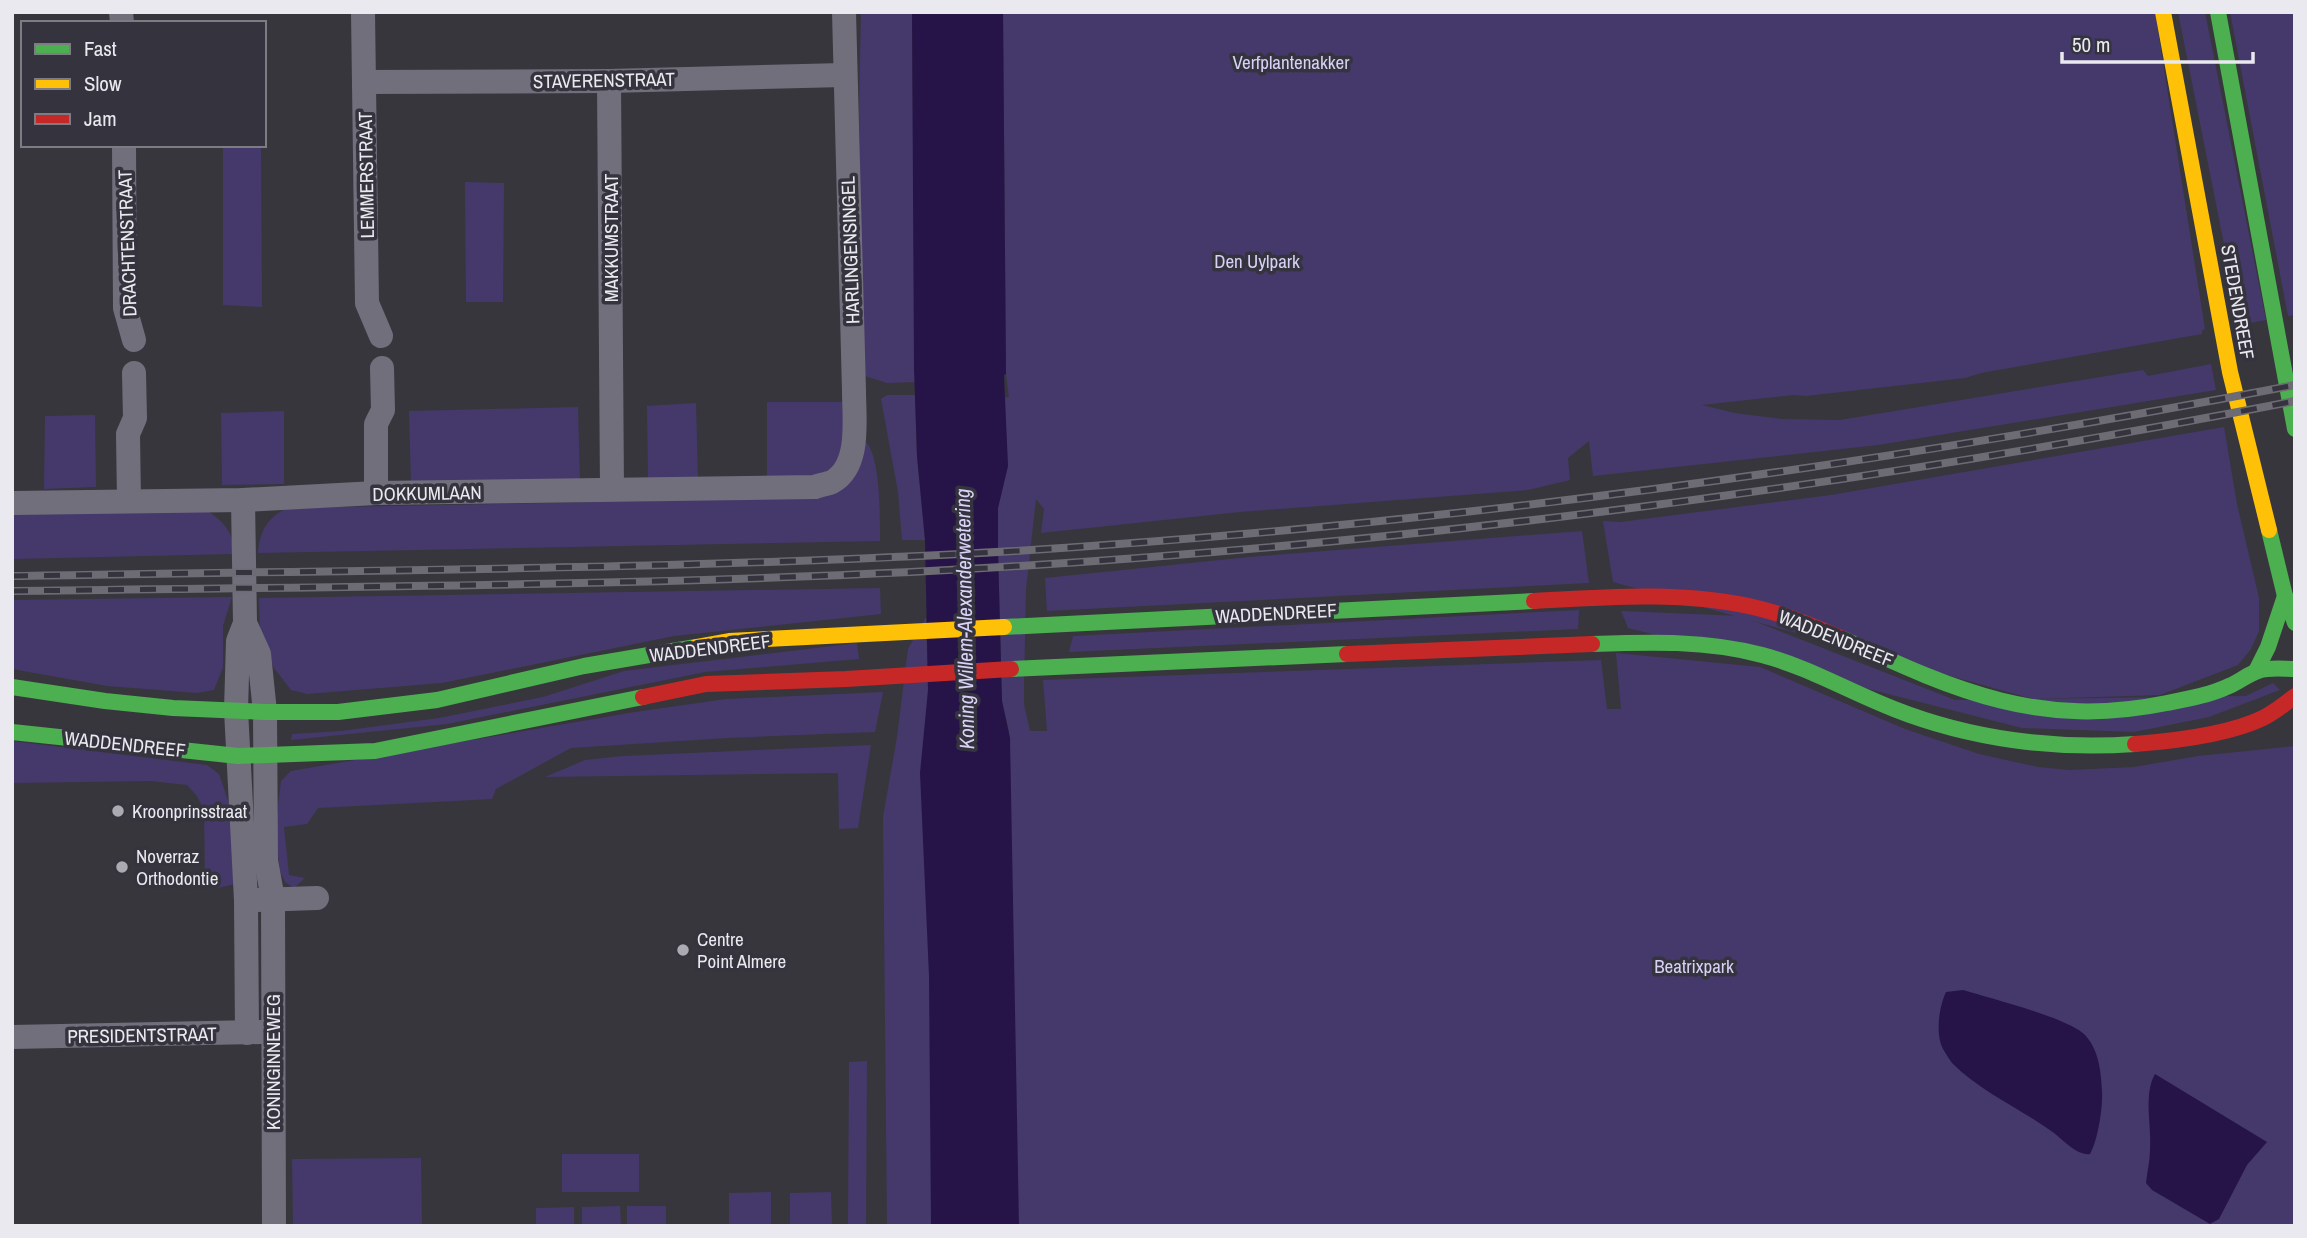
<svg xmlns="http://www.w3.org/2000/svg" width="2307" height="1238" font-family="'Archivo Narrow',sans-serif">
<rect width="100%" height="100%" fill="#37363c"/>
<!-- green -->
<g fill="#45396b">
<polygon points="861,12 912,12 915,382 887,383 862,375 859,108"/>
<polygon points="1003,12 2155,12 2205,329 2202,330 2202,334 1981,373 1965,378 1806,396 1793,395 1702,405 1735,413 1782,419 1840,420 2143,370 2148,376 2211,364 2216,390 1878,445 1593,476 1589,441 1568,458 1570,480 1528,490 1240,512 1041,533 1044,509 1036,499 1026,589 1024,685 1024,704 1030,731 1047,731 1043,680 1601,660 1607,709 1621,709 1616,653 1760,667 1905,729 1979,754 2038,767 2069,770 2134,767 2198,756 2295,746 2295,1226 887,1226 883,817 897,737 908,649 926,617 928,690 1009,732 1002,701 998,551 998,508 1008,466 1004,398 1009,397 1006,374"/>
<polygon points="2178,12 2205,12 2266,320 2240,325"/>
<polygon points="2230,12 2295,12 2295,315 2288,316"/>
<polygon points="223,145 261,145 262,307 223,305"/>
<polygon points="465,182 504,183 503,302 466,302"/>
<polygon points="887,395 915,395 917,456 925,540 902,540 898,492 881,399"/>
<polygon points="767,402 848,402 845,453 821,478 767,480"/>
<polygon points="696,403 698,481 648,480 647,406"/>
<polygon points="578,407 580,482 411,483 409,411"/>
<polygon points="284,411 284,484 222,485 221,413"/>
<polygon points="95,415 96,487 44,489 45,416"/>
<polygon points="2224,427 2237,504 2259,598 2259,631 2251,649 2238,665 2160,695 2033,699 1613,582 1603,521 1620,522 1831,495"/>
<path d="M865,441C881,455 880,519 880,541L258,553C260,531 267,517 288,508L809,498C850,487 858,486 865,441Z"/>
<path d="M12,509H205C223,521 234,532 234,554L12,559Z"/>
<polygon points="1582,531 1589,583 1047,611 1045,578 1249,557"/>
<polygon points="880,588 881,614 674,636 442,683 307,694 291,690 274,668 260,637 259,598"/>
<polygon points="232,597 223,626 223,667 214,690 197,693 107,686 12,669 12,600"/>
<polygon points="1579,610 1578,629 1069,652 1073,636"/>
<polygon points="1621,611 1741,616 1955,700 2246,696 2273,683 2280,690 2209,717 2134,732 2022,728 1628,628"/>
<polygon points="857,643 859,659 705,672 447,724 291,740 292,734 341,731 439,718 543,697 624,671"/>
<polygon points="883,692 875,732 728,738 571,748 496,789 492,799 318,808 307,824 284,827 289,875 305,878 294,888 285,882 279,869 276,823 281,781 291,771 635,712 726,699"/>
<polygon points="12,741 207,765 219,774 231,809 235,884 218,888 209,883 205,877 204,810 197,796 187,785 151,781 12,783"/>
<polygon points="871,745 858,828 839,829 838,773 545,777 585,760 623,756"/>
<polygon points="867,1061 866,1226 848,1226 849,1062"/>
<rect x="562" y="1154" width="77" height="38"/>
<polygon points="421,1158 422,1226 293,1226 292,1159"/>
<polygon points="771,1192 771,1226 729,1226 729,1193"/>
<polygon points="831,1192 832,1226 790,1226 790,1193"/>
<polygon points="620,1206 621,1226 582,1226 582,1207"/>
<rect x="627" y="1206" width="39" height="20"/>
<polygon points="574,1207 574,1226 536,1226 536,1208"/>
</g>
<!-- water -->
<g fill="#261449">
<polygon points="912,12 1003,12 1006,374 1004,375 1008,466 998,508 998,551 1002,701 1010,738 1019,1226 931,1226 929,976 920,773 928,690 925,540 917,456 914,369"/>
<path d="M1963,990C1989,998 2069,1018 2085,1035C2099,1050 2101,1072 2102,1091C2103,1107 2098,1140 2090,1154C2078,1156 2064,1141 2054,1133C2021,1109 1981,1092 1952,1063C1949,1059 1946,1054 1943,1049C1935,1034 1939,1007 1946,992Z"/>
<path d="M2155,1074L2267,1142L2247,1165L2219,1219L2210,1224L2152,1190L2146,1183C2147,1172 2150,1161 2150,1150C2152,1126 2143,1095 2155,1074Z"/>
</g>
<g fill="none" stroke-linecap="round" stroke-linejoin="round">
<!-- street -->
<g stroke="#726f7d" stroke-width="24">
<polyline points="121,12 122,23"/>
<polyline points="363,12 367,303 381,336"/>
<polyline points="609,81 612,489"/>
<polyline points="364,82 609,81 844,75"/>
<polyline points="124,145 125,308 134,340"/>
<polyline points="376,493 376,424 383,410 382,368"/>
<polyline points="243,500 245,623 238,641 236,710 246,900 247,1033"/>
<polyline points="129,501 128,434 135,418 134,373"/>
<path d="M12,503L243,500L376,493L815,487C820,485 827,484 832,482C861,466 854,419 854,391L844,12"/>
<polyline points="245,623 259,654 265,712 266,861 273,899 274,1226"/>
<polyline points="257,900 317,898"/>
<polyline points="12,1037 261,1032"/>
</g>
<!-- fast -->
<g stroke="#4caf50" stroke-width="16">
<polyline points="2218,12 2295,429"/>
<polyline points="2269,530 2285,596 2295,623"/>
<polyline points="1004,627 1534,601"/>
<path d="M1843,639C1957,691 2039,729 2167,703C2188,699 2210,695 2229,686C2239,682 2248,674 2258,671C2269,667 2283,669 2295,669"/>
<path d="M1592,644C1649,642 1706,640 1762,655C1808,667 1850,692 1894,709C1970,739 2054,750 2135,744"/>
<polyline points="1011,669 1347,654"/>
<polyline points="2256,671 2268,647 2285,596"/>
<polyline points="12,687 105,701 173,708 265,712 338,712 437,700 584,666 696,647"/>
<polyline points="12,732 238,756 375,751 643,697"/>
</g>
<!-- slow -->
<g stroke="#ffc107" stroke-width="16">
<polyline points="2163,12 2230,372 2269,530"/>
<polyline points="696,647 729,641 1004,627"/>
</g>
<!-- jam -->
<g stroke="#c62828" stroke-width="16">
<path d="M1534,601C1606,597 1682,591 1753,607C1784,614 1814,626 1843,639"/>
<polyline points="1347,654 1592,644"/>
<polyline points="643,697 706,684 846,679 1011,669"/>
<path d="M2135,744C2174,741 2228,735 2263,718C2275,712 2285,704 2295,696"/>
</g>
<defs>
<g id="rail">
<path d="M12,576C347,570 681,570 1015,551C1445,525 1872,466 2295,385"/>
<path d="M12,591C312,587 612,586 911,572C1376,549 1838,490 2295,401"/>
</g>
</defs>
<!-- rail casing -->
<use href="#rail" stroke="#6d6b73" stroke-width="8"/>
<!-- rail -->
<use href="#rail" stroke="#35343e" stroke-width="5" stroke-dasharray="16" stroke-linecap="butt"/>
</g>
<!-- markers -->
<g fill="#abaab0" stroke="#35343e" stroke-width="2.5">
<circle cx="118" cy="811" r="7"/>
<circle cx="122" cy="867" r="7"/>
<circle cx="683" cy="950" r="7"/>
</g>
<g text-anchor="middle" stroke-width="7" stroke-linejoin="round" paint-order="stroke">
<!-- park labels -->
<g font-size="19" fill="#d7d1f6" stroke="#35343e">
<text x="1291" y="69">Verfplantenakker</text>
<text x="1257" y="268">Den Uylpark</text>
<text x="1694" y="973">Beatrixpark</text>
</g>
<!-- street labels -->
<g font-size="19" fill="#eae9ef" stroke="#35343e">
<text transform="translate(604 80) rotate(-1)" y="7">STAVERENSTRAAT</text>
<text transform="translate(366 175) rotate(-91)" y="7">LEMMERSTRAAT</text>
<text transform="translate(611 238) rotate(-90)" y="7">MAKKUMSTRAAT</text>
<text transform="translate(127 243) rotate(-92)" y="7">DRACHTENSTRAAT</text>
<text transform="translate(850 250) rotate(-92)" y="7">HARLINGENSINGEL</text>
<text transform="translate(2238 302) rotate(80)" y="7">STEDENDREEF</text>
<text transform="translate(427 493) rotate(-1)" y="7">DOKKUMLAAN</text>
<text transform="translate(1276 613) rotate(-3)" y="7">WADDENDREEF</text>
<text transform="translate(1836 638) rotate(22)" y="7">WADDENDREEF</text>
<text transform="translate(710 648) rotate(-7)" y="7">WADDENDREEF</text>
<text transform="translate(125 744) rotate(6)" y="7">WADDENDREEF</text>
<text transform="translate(142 1035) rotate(-1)" y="7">PRESIDENTSTRAAT</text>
<text transform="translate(273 1062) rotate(-90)" y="7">KONINGINNEWEG</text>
</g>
<!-- poi labels -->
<g font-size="19" fill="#eae9ef" stroke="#35343e" text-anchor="start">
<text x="132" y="818">Kroonprinsstraat</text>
<text x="136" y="863">Noverraz<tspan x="136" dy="22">Orthodontie</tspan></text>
<text x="697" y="946">Centre<tspan x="697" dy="22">Point Almere</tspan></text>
</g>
<!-- water labels -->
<g font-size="21" font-style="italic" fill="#d9d3f8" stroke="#35343e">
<text transform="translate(965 619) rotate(-91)" y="7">Koning Willem-Alexanderwetering</text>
</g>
</g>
<!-- border -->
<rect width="2307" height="1238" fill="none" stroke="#eae9ef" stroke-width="28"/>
<!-- legend -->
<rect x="21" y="21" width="245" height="126" fill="#35343e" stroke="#7d7c85" stroke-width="2"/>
<rect x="35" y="44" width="35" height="10" fill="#4caf50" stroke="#7d7c85" stroke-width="2"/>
<text x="84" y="56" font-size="21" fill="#eae9ef">Fast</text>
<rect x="35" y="79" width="35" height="10" fill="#ffc107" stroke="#7d7c85" stroke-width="2"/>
<text x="84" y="91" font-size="21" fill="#eae9ef">Slow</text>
<rect x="35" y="114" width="35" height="10" fill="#c62828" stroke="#7d7c85" stroke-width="2"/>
<text x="84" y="126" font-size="21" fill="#eae9ef">Jam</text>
<!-- scale -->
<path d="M2062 52v10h191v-10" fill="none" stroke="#eae9ef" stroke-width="3.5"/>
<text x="2072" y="52" font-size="21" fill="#eae9ef" stroke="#35343e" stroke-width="5" paint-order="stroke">50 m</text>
</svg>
